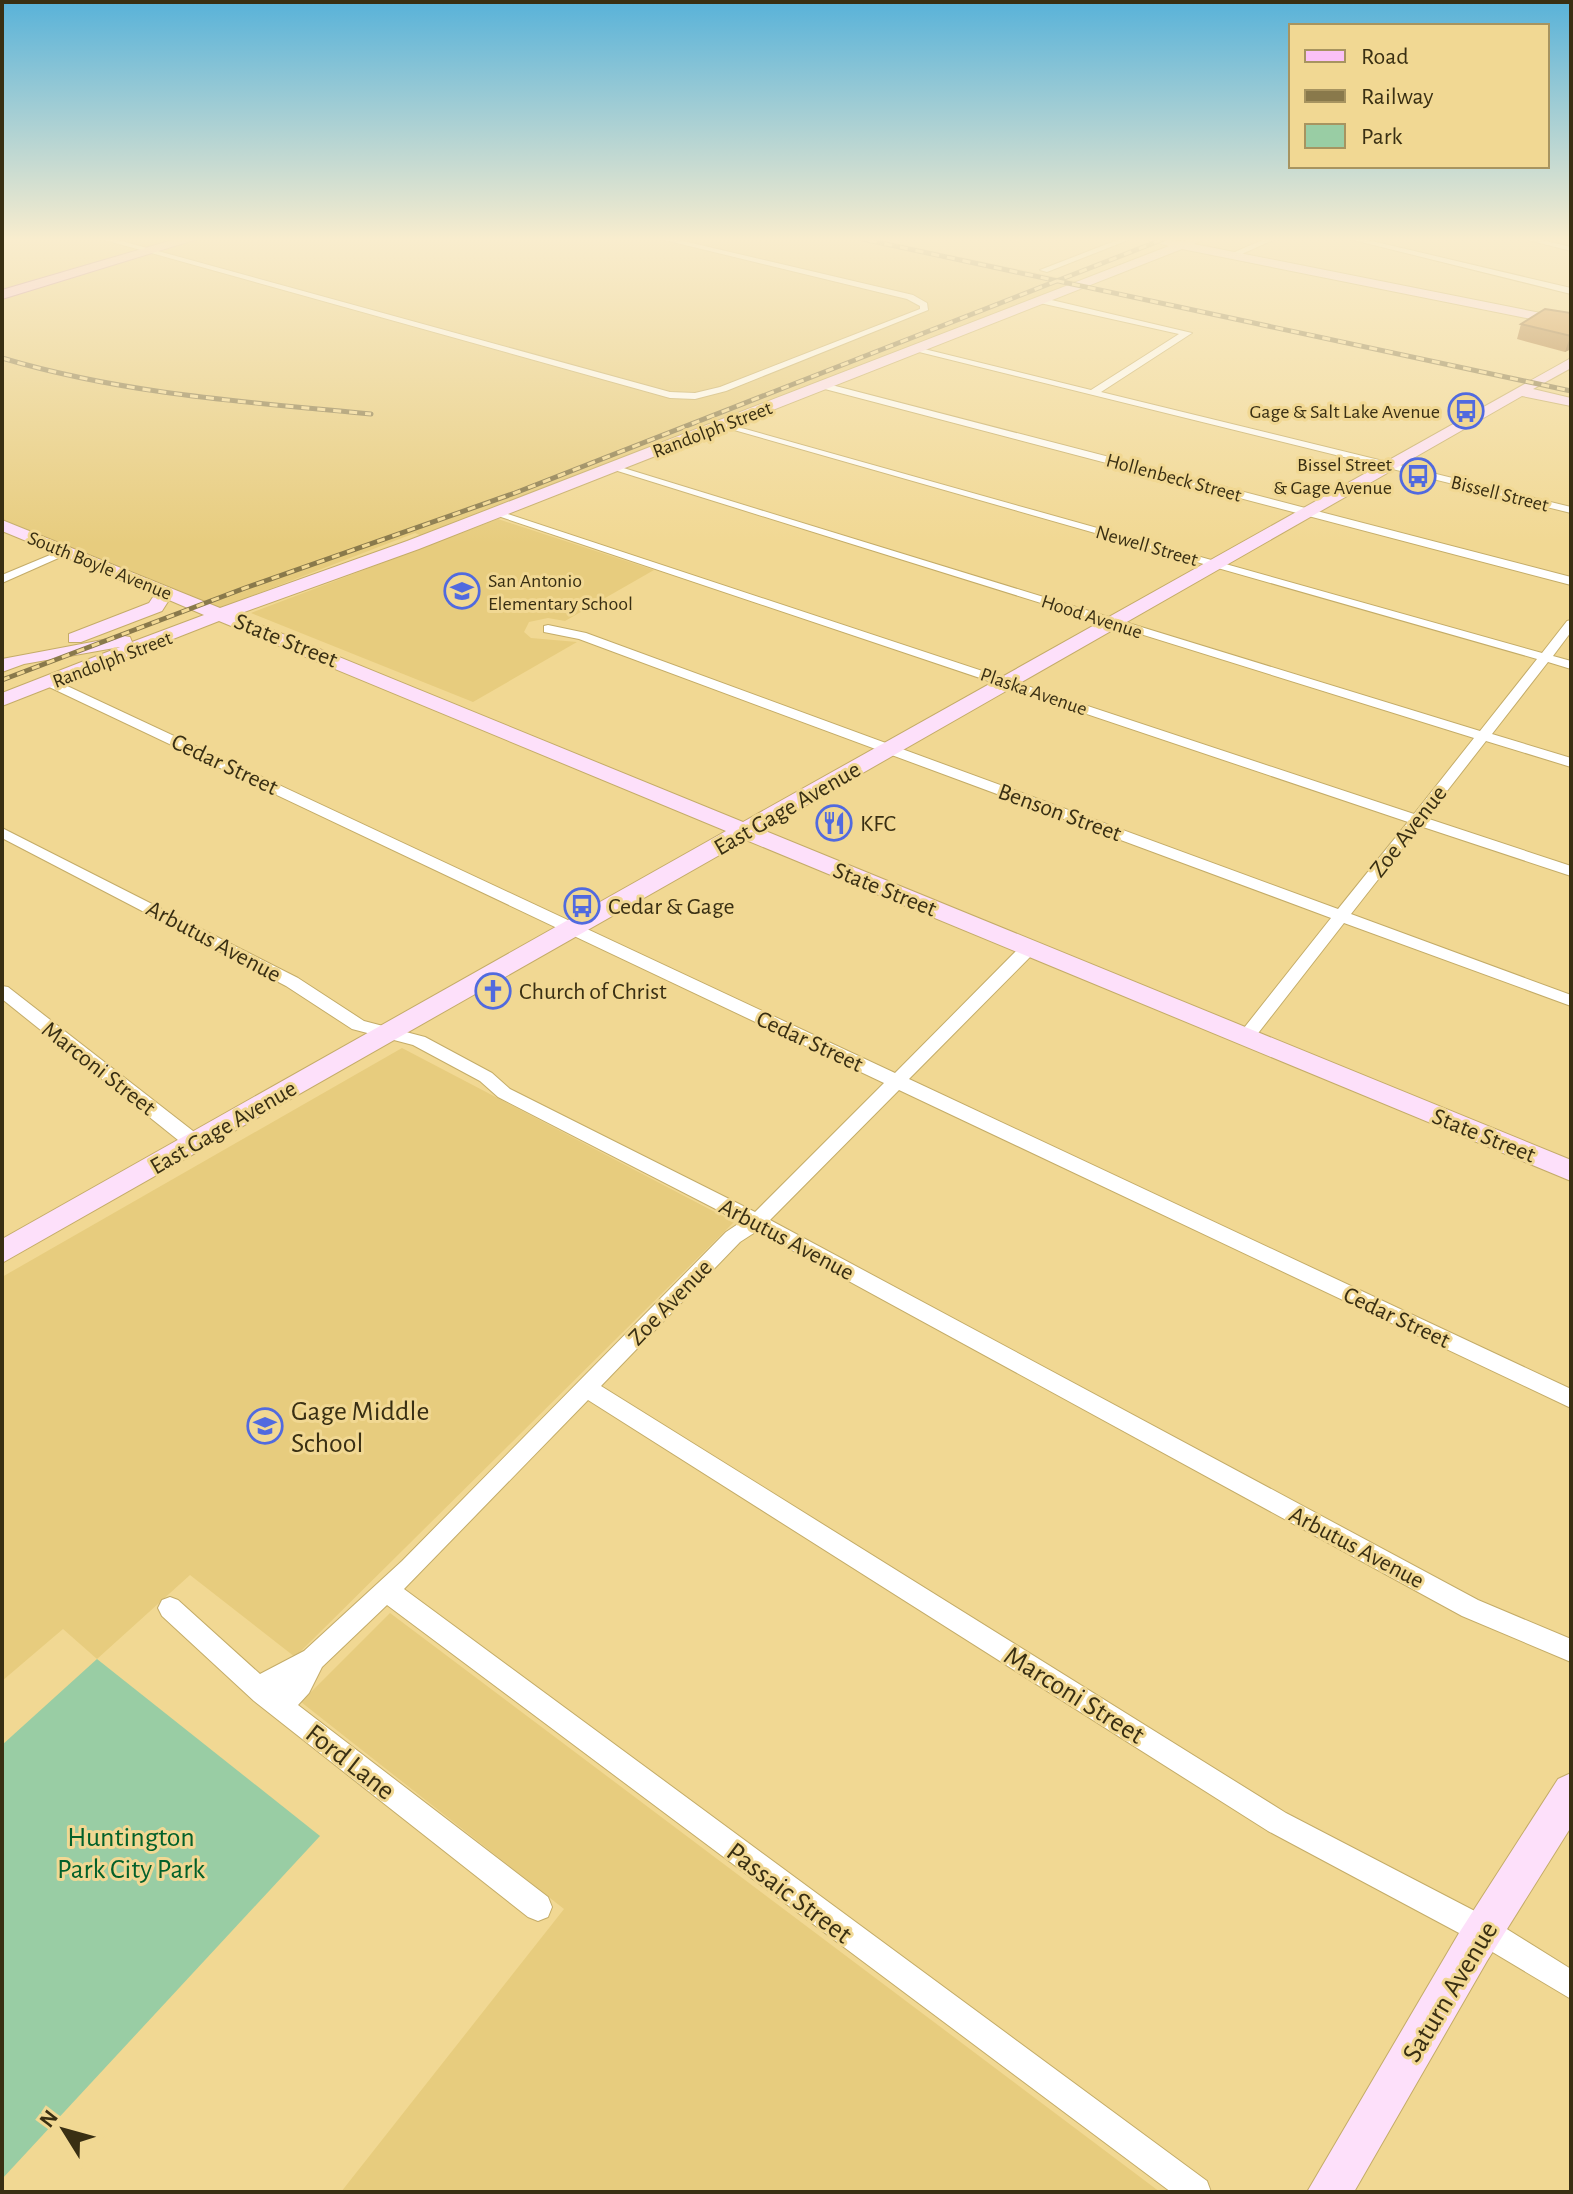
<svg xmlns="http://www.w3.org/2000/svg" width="1573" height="2194" font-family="'Alegreya Sans',sans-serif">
<rect width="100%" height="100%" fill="#f1d893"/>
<!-- built -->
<g fill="#e7cc7e">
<polygon points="2,237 866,237 1080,282 422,536 415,533 210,612 2,525"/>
<polygon points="498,519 654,570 565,621 548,618 529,622 524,632 531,638 577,642 473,702 251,613"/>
<polygon points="402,1048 734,1222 295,1657 190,1575 97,1659 63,1629 2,1681 2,1277"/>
<polygon points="390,1613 1160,2192 341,2192 564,1909 301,1702"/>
</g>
<!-- green -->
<polygon fill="#99cda4" points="97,1659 320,1836 2,2179 2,1745"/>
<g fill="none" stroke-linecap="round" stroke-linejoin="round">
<defs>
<g id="street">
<polygon points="94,237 107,237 670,392 695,393 720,387 920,309 920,306 907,299 652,237 666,237 913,295 927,303 928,310 726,391 695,399 670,398"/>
<polygon points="1125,237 1136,237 1047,272 1040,270"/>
<polygon points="1269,237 1280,237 1235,257 1228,255"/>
<polygon points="1341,237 1355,237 1571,288 1571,294"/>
<polygon points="1516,237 1530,237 1571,247 1571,251"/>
<polygon points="1043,298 1192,333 1101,392 1571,507 1571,513 911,350 916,347 1091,390 1179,334 1040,303"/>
<polygon points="824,383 1571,577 1571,585 821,388 819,386"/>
<polygon points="720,422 1542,653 1567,621 1571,620 1571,632 1553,656 1571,661 1571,669 1548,662 1492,734 1571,758 1571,767 1486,741 1426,818 1571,866 1571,876 1420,826 1351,914 1571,995 1571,1006 1344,923 1252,1041 1240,1041 1237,1037 1240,1033 1331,918 579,639 544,632 544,626 548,625 586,633 1338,909 1408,822 489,513 499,511 1414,814 1474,738 608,468 617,466 1480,731 1537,659 720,426"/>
<polygon points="62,550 72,552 2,583 2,575"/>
<polygon points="50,678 895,1073 1023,944 1035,944 1037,948 1035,952 909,1079 1571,1389 1571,1408 899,1090 770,1220 1478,1600 1571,1639 1571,1662 1462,1616 757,1231 740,1242 601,1386 1286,1813 1494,1921 1571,1969 1571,1999 1474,1941 1268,1831 588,1400 404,1589 1207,2181 1211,2192 1171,2192 387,1605 322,1667 309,1693 298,1705 548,1897 552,1907 548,1917 538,1921 528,1917 254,1701 162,1616 158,1608 162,1600 170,1597 178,1600 260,1674 304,1651 402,1561 726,1232 741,1222 498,1097 480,1081 413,1045 352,1029 286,986 2,838 2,828 298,978 364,1021 425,1037 492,1073 510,1089 755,1212 884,1083 45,685 45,679"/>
<polygon points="2,986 8,987 202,1138 204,1143 202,1148 188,1148 2,999"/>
</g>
<g id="secondary">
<polygon points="1135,237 1180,241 1208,237 1194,244 1571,319 1571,327 1182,249 419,549 236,615 743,822 1571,358 1571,368 1533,389 1571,398 1571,406 1522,396 763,830 1571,1160 1571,1181 746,840 2,1263 2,1239 726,831 219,621 2,706 2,693 120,647 24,664 2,672 2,659 124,636 130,637 132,642 204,615 169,600 162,611 81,642 69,642 69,634 149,603 155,594 2,531 2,520 220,608 407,541 1169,246"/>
<polygon points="1571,1773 1571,1827 1487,1961 1354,2192 1307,2192 1459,1933 1558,1779"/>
</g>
<polygon id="primary" points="183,237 204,237 2,299 2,290"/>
</defs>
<!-- street casing -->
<use href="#street" stroke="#c4ac68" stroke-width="2"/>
<!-- secondary casing -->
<use href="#secondary" stroke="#c4ac68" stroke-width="2"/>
<!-- primary casing -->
<use href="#primary" stroke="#b673a3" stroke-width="2"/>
<!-- street -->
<use href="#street" fill="#fff" fill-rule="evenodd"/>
<!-- secondary -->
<use href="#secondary" fill="#fde0fa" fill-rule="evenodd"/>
<!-- primary -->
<use href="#primary" fill="#fbc1f6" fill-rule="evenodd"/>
<defs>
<g id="rail">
<polyline points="853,237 1571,391"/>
<path d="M2,358C123,394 246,402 371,414"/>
<polyline points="2,680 245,588 515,493 1169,237"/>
</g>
</defs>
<!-- rail casing -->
<use href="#rail" stroke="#89794b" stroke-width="5"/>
<!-- rail -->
<use href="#rail" stroke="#f1d893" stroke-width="3" stroke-dasharray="8" stroke-linecap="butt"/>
</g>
<!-- wall -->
<polygon fill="#ac7a3b" points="1571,313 1571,349 1565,352 1517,339 1521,324"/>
<!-- shaded-wall -->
<polygon fill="#8c6330" points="1571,336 1571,349 1565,352 1570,337"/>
<!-- building -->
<polygon fill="#c88e45" stroke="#8c6330" stroke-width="2" points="1545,309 1571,313 1571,336 1521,324"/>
<!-- sky -->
<linearGradient id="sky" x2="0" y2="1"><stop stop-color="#58b2d9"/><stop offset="0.44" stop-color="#f9edce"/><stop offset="1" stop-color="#f9edce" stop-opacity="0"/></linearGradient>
<rect width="1573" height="544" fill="url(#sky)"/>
<!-- icons -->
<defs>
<symbol id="bus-ring" viewBox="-11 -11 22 22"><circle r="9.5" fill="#f1d893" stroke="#516adf" stroke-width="1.5"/><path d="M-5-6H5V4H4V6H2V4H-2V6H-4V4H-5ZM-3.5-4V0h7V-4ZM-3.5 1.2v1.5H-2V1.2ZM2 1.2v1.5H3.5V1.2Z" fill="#516adf"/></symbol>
<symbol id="school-ring" viewBox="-11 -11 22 22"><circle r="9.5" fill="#f1d893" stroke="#516adf" stroke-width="1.5"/><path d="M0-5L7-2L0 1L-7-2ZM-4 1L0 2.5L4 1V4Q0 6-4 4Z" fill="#516adf"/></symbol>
<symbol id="restaurant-ring" viewBox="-11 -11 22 22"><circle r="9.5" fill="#f1d893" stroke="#516adf" stroke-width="1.5"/><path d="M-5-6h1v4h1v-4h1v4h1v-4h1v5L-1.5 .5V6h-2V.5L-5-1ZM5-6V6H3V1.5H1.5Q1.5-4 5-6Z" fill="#516adf"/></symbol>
<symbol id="church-ring" viewBox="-11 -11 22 22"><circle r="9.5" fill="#f1d893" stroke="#516adf" stroke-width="1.5"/><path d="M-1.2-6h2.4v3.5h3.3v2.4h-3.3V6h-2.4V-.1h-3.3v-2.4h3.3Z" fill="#516adf"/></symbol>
</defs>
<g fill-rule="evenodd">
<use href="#bus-ring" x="1446" y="391" width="40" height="40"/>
<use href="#bus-ring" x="1398" y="456" width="40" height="40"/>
<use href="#school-ring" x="442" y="571" width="40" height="40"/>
<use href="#restaurant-ring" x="814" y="803" width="40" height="40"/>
<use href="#bus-ring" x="562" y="886" width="40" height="40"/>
<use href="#church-ring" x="473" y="971" width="40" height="40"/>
<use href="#school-ring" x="245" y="1406" width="40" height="40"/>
</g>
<g text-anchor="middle" stroke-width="6" stroke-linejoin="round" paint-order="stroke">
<!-- far-poi labels -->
<g font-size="20" fill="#392f13" stroke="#f1d893" text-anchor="end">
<text x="1440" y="418">Gage &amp; Salt Lake Avenue</text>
<text x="1392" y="471">Bissel Street<tspan x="1392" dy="23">&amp; Gage Avenue</tspan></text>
<text x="488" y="587" text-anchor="start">San Antonio<tspan x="488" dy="23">Elementary School</tspan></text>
</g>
<!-- far-street labels -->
<g font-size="20" fill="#392f13" stroke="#f1d893">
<text transform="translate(712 429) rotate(-21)" y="7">Randolph Street</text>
<text transform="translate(1174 477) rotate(15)" y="7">Hollenbeck Street</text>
<text transform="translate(1500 493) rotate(14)" y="7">Bissell Street</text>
<text transform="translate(1147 545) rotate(16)" y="7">Newell Street</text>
<text transform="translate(100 565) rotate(22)" y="7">South Boyle Avenue</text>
<text transform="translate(1092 616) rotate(18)" y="7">Hood Avenue</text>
<text transform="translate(112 659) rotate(-21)" y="7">Randolph Street</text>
<text transform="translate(1034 691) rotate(19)" y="7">Plaska Avenue</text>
</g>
<!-- street labels -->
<g font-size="24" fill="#392f13" stroke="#f1d893">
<text transform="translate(286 640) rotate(22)" y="8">State Street</text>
<text transform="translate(225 764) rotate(25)" y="8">Cedar Street</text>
<text transform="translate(787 808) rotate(-30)" y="8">East Gage Avenue</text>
<text transform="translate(1060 812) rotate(20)" y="8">Benson Street</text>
<text transform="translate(1408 831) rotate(-52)" y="8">Zoe Avenue</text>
<text transform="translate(885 889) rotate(22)" y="8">State Street</text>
<text transform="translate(214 941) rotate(28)" y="8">Arbutus Avenue</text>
<text transform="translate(810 1041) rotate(25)" y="8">Cedar Street</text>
<text transform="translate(99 1068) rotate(38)" y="8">Marconi Street</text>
<text transform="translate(223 1127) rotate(-30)" y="8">East Gage Avenue</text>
<text transform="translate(1484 1135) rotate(22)" y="8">State Street</text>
<text transform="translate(787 1239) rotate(28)" y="8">Arbutus Avenue</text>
<text transform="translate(670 1302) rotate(-46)" y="8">Zoe Avenue</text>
<text transform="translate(1397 1317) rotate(25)" y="8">Cedar Street</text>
<text transform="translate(1357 1547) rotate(28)" y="8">Arbutus Avenue</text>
</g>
<!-- poi labels -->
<g font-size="24" fill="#392f13" stroke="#f1d893" text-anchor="start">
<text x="860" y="831">KFC</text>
<text x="608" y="914">Cedar &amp; Gage</text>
<text x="519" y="999">Church of Christ</text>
</g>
<!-- near-poi labels -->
<g font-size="28" fill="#392f13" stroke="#f1d893" text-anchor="start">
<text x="291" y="1420">Gage Middle<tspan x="291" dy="32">School</tspan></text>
</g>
<!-- near-street labels -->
<g font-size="28" fill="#392f13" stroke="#f1d893">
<text transform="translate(1075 1694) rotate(32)" y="10">Marconi Street</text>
<text transform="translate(351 1761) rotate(38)" y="10">Ford Lane</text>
<text transform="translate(790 1892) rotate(37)" y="10">Passaic Street</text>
<text transform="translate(1449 1991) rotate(-59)" y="10">Saturn Avenue</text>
</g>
<!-- near-park labels -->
<g font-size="28" fill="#03602b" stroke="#f1d893">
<text x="131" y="1846">Huntington<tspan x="131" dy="32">Park City Park</tspan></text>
</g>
</g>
<!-- border -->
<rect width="1573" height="2194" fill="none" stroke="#392f13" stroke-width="8"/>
<!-- legend -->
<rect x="1289" y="24" width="260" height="144" fill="#f1d893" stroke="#a79460" stroke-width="2"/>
<rect x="1305" y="50" width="40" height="12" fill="#fbc1f6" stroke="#a79460" stroke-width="2"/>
<text x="1361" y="64" font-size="24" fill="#392f13">Road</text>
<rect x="1305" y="90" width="40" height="12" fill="#89794b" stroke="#a79460" stroke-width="2"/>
<text x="1361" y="104" font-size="24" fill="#392f13">Railway</text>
<rect x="1305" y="124" width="40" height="24" fill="#99cda4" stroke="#a79460" stroke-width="2"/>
<text x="1361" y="144" font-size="24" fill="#392f13">Park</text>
<!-- north arrow -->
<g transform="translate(64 2130) rotate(307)" stroke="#f1d893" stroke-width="6" paint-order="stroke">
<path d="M0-6L14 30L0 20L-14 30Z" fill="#392f13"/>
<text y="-12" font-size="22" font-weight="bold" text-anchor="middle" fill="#392f13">N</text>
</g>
</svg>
